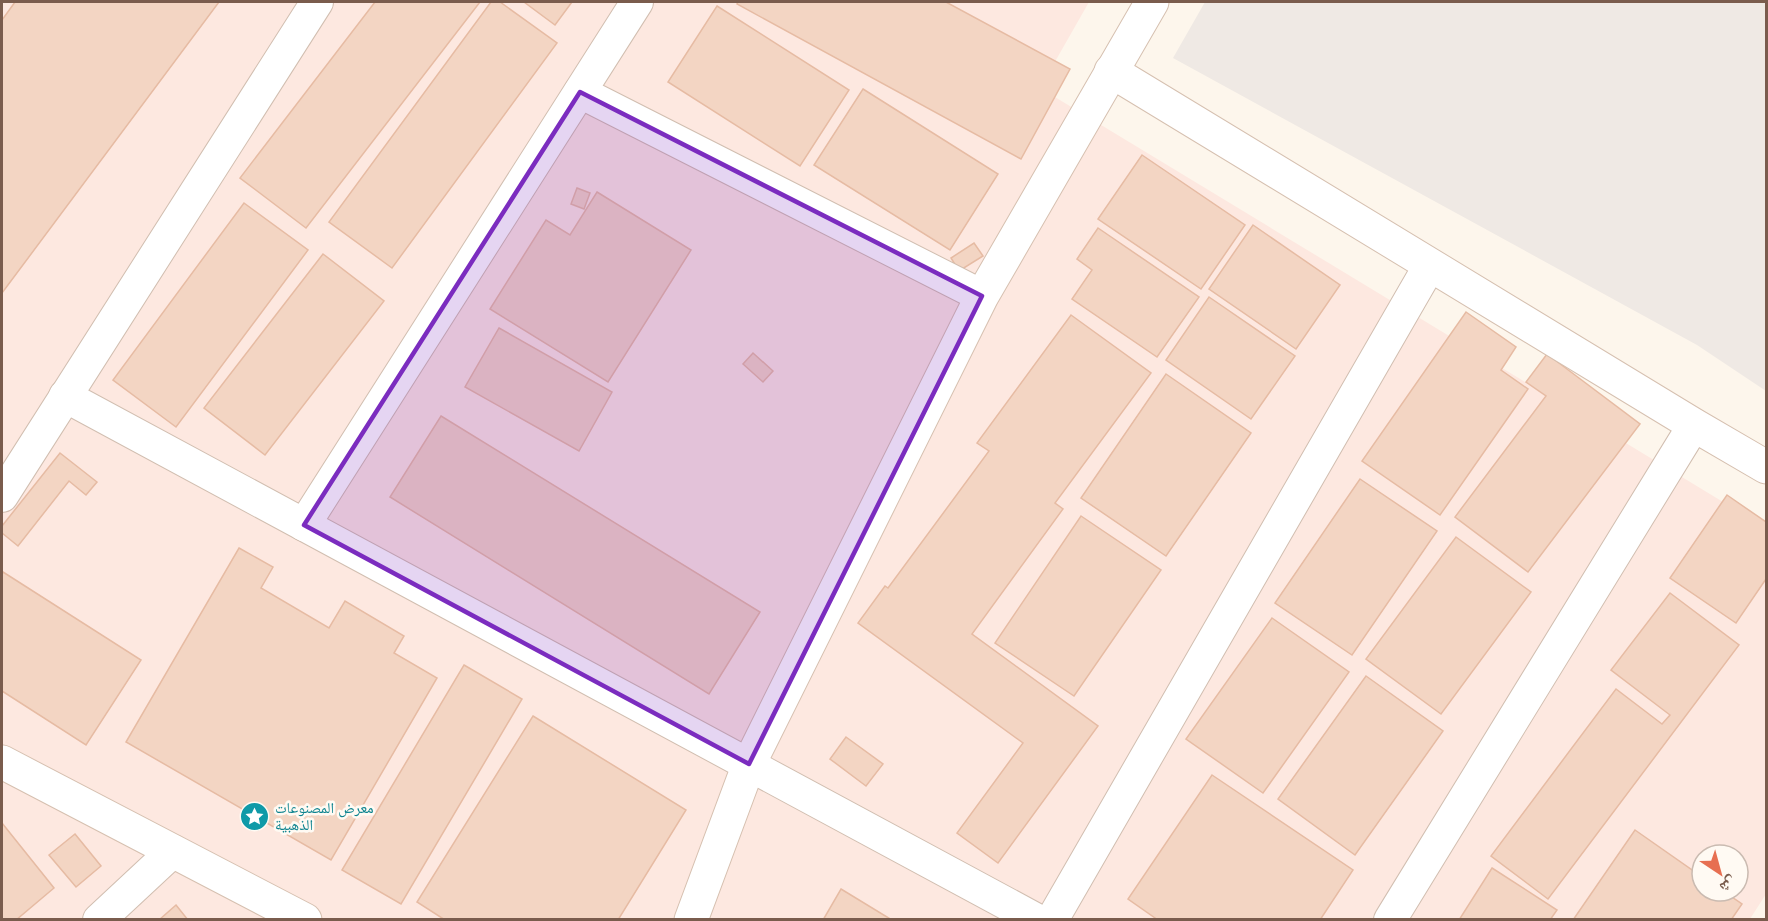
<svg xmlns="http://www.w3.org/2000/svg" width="1768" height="921" font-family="Arial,'Noto Naskh Arabic',sans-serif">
<rect width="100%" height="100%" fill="#fdf6ec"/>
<!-- commercial -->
<path fill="#fde8e0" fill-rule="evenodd" d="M2,2H1089L1040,88L1766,528V894L1750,919L2,920ZM1702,855H1738V891H1702Z"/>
<!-- industrial -->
<polygon fill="#efe9e4" points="1205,2 1766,2 1766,391 1697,345 1173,58"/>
<!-- building -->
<g fill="#f3d5c3" stroke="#e6bba3" stroke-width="1.5">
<polygon points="15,2 219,2 2,293 2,20"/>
<polygon points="375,2 480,2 306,228 240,178"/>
<polygon points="491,2 500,2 557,43 392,268 329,222"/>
<polygon points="524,2 572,2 555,25"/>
<polygon points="738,2 946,2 1070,69 1021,159 737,4"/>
<polygon points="717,6 849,90 800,166 668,82"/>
<polygon points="863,89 998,174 950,250 814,165"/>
<polygon points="1142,155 1245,225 1201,289 1098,219"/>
<polygon points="577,188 590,193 584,209 571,204"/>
<polygon points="597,192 691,250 608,382 490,309 546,220 570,235"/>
<polygon points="244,203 308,250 176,427 113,380"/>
<polygon points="1253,225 1340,285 1296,349 1209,289"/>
<polygon points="1098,228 1199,297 1157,357 1072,299 1092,270 1077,259"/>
<polygon points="974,243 983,256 959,271 951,258"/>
<polygon points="323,254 384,301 265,455 204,408"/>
<polygon points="1209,297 1295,356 1251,419 1166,360"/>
<polygon points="1466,312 1516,347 1501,370 1528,389 1440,515 1362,461"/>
<polygon points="1071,315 1151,373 1055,503 1063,509 972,634 1098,726 998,863 957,833 1023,743 858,623 885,586 888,588 989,451 977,443"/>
<polygon points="499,328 612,392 579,451 465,387"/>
<polygon points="753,353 773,371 763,382 743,364"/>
<polygon points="1547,354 1640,424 1528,572 1455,517 1546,396 1526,382"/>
<polygon points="1166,374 1251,433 1166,556 1081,498"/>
<polygon points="441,416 760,612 709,694 390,497"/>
<polygon points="60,453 97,482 86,495 69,481 18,546 2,533 2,526"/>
<polygon points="1360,479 1437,531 1352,655 1275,603"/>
<polygon points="1727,495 1766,522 1766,579 1736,623 1670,578"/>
<polygon points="1081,516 1161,570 1074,696 995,643"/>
<polygon points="1456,537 1531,592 1441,714 1366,659"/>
<polygon points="239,548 273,567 261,588 329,628 345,601 404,636 394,653 437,678 331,860 126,742"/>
<polygon points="3,572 141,660 86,745 2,691 2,575"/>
<polygon points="1670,593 1739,645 1548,899 1491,856 1616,689 1662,724 1670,715 1611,670"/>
<polygon points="1272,618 1349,672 1263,793 1186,739"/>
<polygon points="464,665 522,699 401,904 342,870"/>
<polygon points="1366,676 1443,731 1355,855 1278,799"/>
<polygon points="533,716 686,810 618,920 445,920 417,902"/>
<polygon points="846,737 883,764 866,786 830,759"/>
<polygon points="1212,775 1353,870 1320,920 1158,920 1128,899"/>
<polygon points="2,823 54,888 16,920 2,920"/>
<polygon points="1635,830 1702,877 1702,891 1723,891 1742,904 1731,920 1573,920"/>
<polygon points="75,834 101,866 76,887 49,855"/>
<polygon points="1492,868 1557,910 1550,920 1459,920"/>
<polygon points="841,889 892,920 823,920"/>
<polygon points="176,905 188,920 159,920"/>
</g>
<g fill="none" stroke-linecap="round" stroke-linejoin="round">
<defs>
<g id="street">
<polyline points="580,92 982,296"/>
<polyline points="65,396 1037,920"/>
<polyline points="2,496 317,2"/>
<polyline points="304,525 637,2"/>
<polyline points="99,920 173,851"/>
<polyline points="1052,920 1430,265"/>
<polyline points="1390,920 1694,425"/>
</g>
<g id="secondary">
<polyline points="1111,71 1694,425 1766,467"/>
<polyline points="2,762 305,920"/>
<polyline points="691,920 749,764 982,296 1152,2"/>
</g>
</defs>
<!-- street casing -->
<use href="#street" stroke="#d1beb0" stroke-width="34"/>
<!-- secondary casing -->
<use href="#secondary" stroke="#d6c0b0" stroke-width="35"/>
<!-- street -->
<use href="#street" stroke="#fff" stroke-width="32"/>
<!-- secondary -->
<use href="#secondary" stroke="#fff" stroke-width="33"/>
</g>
<!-- marked area -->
<path fill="#7b2cbf" fill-opacity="0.2" stroke="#7b2cbf" stroke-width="4.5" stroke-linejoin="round" d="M580,92L982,296L749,764L304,525Z"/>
<!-- icons -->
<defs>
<symbol id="sight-disc" viewBox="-11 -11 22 22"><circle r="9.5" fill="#0f9aa8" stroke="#fffaf3"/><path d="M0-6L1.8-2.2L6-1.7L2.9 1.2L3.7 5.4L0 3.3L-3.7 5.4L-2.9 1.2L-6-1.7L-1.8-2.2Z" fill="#fff"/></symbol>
</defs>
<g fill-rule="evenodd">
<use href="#sight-disc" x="238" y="800" width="33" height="33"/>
</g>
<g text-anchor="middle" stroke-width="5" stroke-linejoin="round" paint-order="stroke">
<!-- culture labels -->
<g font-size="15" fill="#0d838f" stroke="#fffaf3" text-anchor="start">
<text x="275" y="813">معرض المصنوعات<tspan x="275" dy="17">الذهبية</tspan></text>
</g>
</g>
<!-- border -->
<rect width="1768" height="921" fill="none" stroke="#7a5c4d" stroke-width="6"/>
<!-- north arrow -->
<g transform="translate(1720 873) rotate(144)"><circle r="28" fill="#fffaf3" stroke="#cabbb1" stroke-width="1.5"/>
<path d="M0-4.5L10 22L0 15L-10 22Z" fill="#e76f51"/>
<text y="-9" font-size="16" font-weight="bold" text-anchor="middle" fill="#7a5c4d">ش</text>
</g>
</svg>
